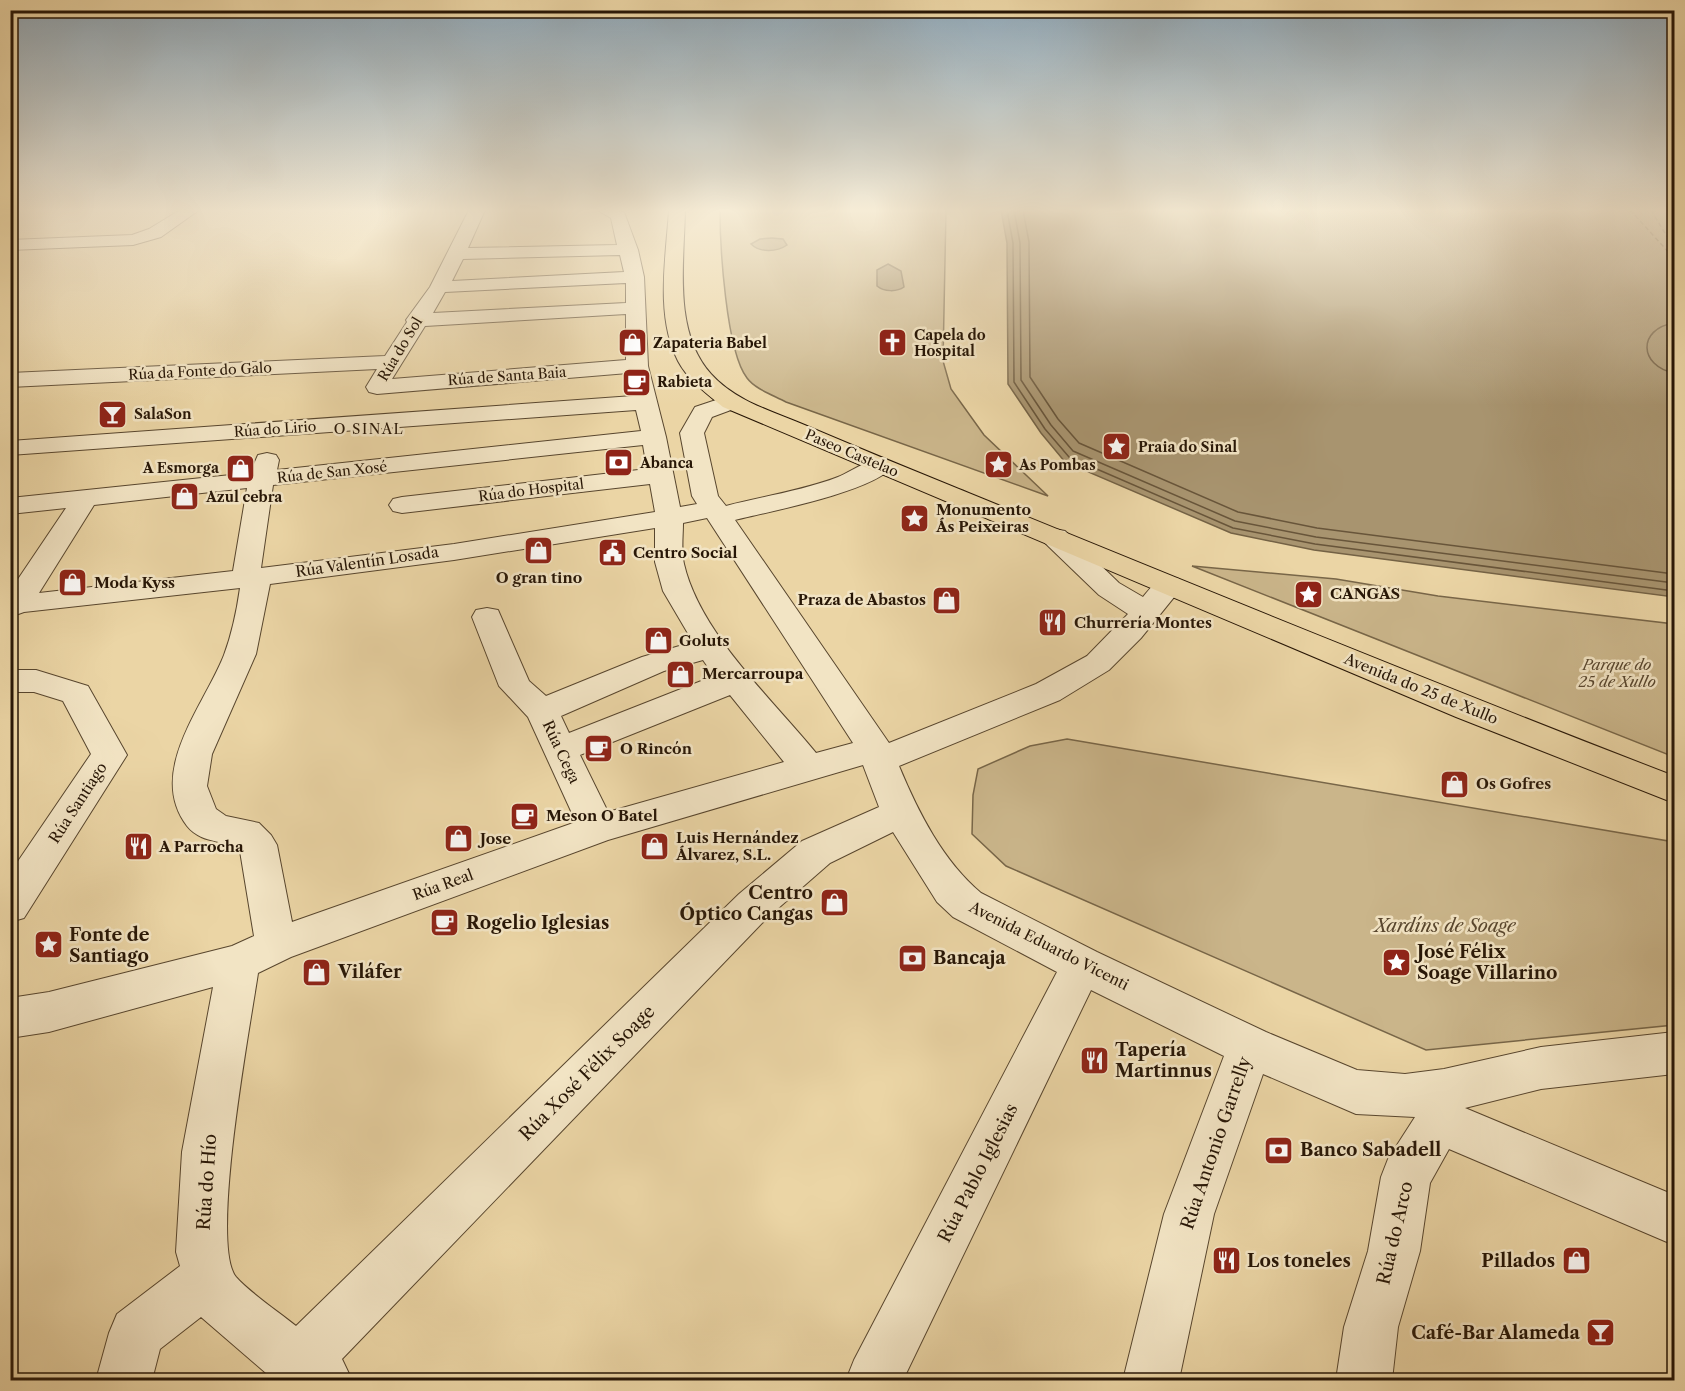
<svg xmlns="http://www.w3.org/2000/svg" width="1685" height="1391" font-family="'Libre Caslon Text',serif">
<rect width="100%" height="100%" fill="#ebd5a5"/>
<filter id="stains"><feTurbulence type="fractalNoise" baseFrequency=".00333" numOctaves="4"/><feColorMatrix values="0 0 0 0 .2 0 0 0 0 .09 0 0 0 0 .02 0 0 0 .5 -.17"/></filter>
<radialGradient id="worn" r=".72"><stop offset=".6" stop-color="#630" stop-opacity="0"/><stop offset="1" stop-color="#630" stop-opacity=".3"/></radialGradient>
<!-- green -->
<g fill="#cab58a" stroke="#786648" stroke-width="1.5">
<path d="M720,210H946L943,361L951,389L984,435L1048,496L786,402C773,395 755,389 747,378C726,351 720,246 720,210Z"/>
<polygon points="1192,566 1336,579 1438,596 1674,624 1674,757"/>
<polygon points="1067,739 1674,842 1674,1025 1426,1050 1006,866 972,834 973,795 978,769 1030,746"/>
</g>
<!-- water -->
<g fill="#a8946f" stroke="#746245" stroke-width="1.5">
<polygon points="1001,210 1674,210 1674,346 1668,346 1674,353 1674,597 1314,550 1231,533 1065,462 1041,433 1008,384 1007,243"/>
<path d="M772,238L783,239L787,245C777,252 760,253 751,244L760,239Z"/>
<path d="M888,264L901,271L904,287C897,292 884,292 877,286V270Z"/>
</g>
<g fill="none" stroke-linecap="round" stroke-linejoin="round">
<!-- shore -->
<g stroke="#68553a" stroke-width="1.5">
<polyline points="1007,210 1013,243 1014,382 1045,429 1069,457 1233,528 1315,544 1674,591"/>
<polyline points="1014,210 1020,243 1021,380 1051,425 1073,451 1235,521 1316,537 1674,583"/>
<polyline points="1023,210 1029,242 1030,377 1058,419 1079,443 1238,512 1317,528 1674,574"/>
<path d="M1674,323C1637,329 1639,366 1674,373"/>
</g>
<!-- ferry -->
<g stroke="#5b4830" stroke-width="1.5" stroke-dasharray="4.5 3" stroke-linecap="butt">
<polyline points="1630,210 1674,258"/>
<polyline points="1651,210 1674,248"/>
</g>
<defs>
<g id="minor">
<polygon points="180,210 199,210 161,237 133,245 10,250 10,240 132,235 149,229"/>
<path d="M469,210H485L468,248L617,245L611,218L597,210L624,212L638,250L644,277L648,366L666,437L680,507L697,504L692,496L680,433L695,407L731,395L739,397L742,402L739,407L712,417L704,433L718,496L726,506C760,497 805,490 838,477C855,470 870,456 889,461L893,466C875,491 768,512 735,520L889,743L1036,684L1087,656L1128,614L1099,595L1045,543L1041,537L1045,531L1055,529L1065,531L1119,583L1143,597C1155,583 1160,574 1179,579L1184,585L1179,591L1141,638L1109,670L1060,700L899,766C918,812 943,861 981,893L1097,952L1266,1032L1357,1070L1405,1074L1444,1069L1541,1047L1674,1032V1074L1541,1089L1465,1108L1674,1195V1245L1449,1149L1430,1183L1420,1251L1398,1327L1392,1380H1336L1344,1327L1368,1251L1381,1177L1388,1159L1415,1117L1356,1114L1263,1074L1214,1214L1179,1380H1123L1164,1214L1224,1056L1091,990L903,1380H846L854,1360L1057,972L953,917L937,902L893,832L830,863L767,918L342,1359L352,1380H274L201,1317L160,1349L152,1380H96L109,1333L117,1314L180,1266L176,1252L182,1152L213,987L49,1032L10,1038V998L49,992L232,946L254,936L240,851C228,838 203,846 187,826C146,772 204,706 224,655C232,634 237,609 240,588L24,612L10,617V591L66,508L10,514V498L250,473L258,455L267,453L276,455L279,460L277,470L641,431L636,410L10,455V441L633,396L628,373L377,394L369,392L366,387L377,369L10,387V373L385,356L407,322L406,320L430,287ZM620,255L624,272L452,281L463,259ZM626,283V303L433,313L445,292ZM626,314V360L392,379L425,326ZM643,445L647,469L402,497L393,499L389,505L393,511L402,513L650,484L655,512L454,544L261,568L273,485ZM247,488L233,571L39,593L94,505ZM707,518L853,743L816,753C772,699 700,633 684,564C681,551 683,536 683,523ZM655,528V562L663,591L693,642L642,657L546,696L529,681L498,610L487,608L476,610L472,617L499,686L528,717L576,822L292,922L277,845L271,835L259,823L226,816L216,809L207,786L212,754L256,654L270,584L454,560ZM703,660L714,676L569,733L561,716L664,671ZM730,695L784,762L608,812L580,755ZM863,765L879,807L802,841L739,894L296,1326C280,1313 249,1292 236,1277C209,1244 251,1022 258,973L291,957L608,840Z"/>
<polygon points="10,670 36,670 88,686 127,755 24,918 10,922 10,873 91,754 63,701 34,692 10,692"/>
</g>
<path id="major" d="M669,210H685C684,263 673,332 711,374C736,402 775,412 807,426C856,447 905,467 954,487C1194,585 1433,683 1674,776V803L1456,717L723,407C707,394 688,380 678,361C655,316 666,258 669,210Z"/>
</defs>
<!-- minor casing -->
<use href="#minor" stroke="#58462e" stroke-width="2"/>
<!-- major casing -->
<use href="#major" stroke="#271606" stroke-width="2"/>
<!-- minor -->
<use href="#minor" fill="#f2e4c4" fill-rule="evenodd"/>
<!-- major -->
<use href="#major" fill="#ebd5a5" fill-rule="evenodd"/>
</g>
<!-- sky -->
<linearGradient id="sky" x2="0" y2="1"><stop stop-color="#8ea7b8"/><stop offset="0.52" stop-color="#f6ecd6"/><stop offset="1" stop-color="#f6ecd6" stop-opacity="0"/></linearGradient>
<rect width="1685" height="405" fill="url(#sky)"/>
<!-- icons -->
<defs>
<symbol id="shop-square" viewBox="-11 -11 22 22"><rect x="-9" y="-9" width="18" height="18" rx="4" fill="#8f2418" stroke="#f2e4c4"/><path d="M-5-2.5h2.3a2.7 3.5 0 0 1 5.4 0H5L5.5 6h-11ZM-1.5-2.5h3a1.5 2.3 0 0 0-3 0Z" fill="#fff"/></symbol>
<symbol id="church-square" viewBox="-11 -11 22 22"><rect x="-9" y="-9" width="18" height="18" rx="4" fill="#8f2418" stroke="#f2e4c4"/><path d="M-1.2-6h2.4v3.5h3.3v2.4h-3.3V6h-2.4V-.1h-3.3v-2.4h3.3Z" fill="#fff"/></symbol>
<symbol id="cafe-square" viewBox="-11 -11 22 22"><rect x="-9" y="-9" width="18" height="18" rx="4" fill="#8f2418" stroke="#f2e4c4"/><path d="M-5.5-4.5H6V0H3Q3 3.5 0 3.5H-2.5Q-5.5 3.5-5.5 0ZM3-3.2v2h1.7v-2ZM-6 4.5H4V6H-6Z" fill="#fff"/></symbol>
<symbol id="bar-square" viewBox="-11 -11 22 22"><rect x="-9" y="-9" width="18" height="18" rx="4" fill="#8f2418" stroke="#f2e4c4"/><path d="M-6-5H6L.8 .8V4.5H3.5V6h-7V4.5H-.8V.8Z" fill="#fff"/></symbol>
<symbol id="sight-square" viewBox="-11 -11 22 22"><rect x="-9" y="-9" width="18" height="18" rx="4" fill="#8f2418" stroke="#f2e4c4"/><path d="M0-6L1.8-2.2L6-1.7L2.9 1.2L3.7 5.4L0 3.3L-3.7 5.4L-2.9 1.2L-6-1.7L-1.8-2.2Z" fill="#fff"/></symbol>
<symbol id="bank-square" viewBox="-11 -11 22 22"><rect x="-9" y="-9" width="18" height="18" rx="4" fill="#8f2418" stroke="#f2e4c4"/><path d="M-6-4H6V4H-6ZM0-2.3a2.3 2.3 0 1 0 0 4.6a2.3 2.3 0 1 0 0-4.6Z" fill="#fff"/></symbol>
<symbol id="civic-square" viewBox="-11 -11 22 22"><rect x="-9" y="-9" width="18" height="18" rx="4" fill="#8f2418" stroke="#f2e4c4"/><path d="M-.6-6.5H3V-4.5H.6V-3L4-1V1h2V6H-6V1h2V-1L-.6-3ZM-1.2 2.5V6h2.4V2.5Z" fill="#fff"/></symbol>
<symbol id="restaurant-square" viewBox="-11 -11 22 22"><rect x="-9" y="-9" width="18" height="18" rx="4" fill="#8f2418" stroke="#f2e4c4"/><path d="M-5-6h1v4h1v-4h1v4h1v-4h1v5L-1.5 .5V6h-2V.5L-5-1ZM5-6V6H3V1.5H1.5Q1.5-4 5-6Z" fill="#fff"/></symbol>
</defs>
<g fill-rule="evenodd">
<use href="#shop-square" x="616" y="326" width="33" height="33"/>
<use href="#church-square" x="876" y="326" width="33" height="33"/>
<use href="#cafe-square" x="620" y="366" width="33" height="33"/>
<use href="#bar-square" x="96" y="398" width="33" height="33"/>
<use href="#sight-square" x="1100" y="430" width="33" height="33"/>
<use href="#bank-square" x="602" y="446" width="33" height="33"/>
<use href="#sight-square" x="982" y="448" width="33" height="33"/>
<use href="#shop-square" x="224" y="452" width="33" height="33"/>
<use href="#shop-square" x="168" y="480" width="33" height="33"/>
<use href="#sight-square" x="898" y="502" width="33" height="33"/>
<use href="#shop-square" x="522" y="534" width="33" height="33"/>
<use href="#civic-square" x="596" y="536" width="33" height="33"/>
<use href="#shop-square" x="56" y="566" width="33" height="33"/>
<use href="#sight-square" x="1292" y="578" width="33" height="33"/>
<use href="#shop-square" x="930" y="584" width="33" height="33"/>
<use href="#restaurant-square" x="1036" y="606" width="33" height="33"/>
<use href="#shop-square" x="642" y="624" width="33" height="33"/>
<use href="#shop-square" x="664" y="658" width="33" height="33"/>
<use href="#cafe-square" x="582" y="732" width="33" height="33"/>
<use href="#shop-square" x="1438" y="768" width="33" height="33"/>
<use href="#cafe-square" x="508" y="800" width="33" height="33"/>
<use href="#shop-square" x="442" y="822" width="33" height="33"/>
<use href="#restaurant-square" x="122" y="830" width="33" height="33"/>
<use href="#shop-square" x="638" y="830" width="33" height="33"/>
<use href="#shop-square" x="818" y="886" width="33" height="33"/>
<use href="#cafe-square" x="428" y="906" width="33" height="33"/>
<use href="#sight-square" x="32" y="928" width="33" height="33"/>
<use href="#bank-square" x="896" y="942" width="33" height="33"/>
<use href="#sight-square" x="1380" y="946" width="33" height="33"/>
<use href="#shop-square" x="300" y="956" width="33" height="33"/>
<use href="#restaurant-square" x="1078" y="1044" width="33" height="33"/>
<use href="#bank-square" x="1262" y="1134" width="33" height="33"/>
<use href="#restaurant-square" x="1210" y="1244" width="33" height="33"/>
<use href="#shop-square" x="1560" y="1244" width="33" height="33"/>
<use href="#bar-square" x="1584" y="1316" width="33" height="33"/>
</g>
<g text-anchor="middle" stroke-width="5" stroke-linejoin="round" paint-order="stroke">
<!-- far-poi labels -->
<g font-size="14" font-weight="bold" fill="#271606" stroke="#f2e4c4" text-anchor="start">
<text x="914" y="340">Capela do<tspan x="914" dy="16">Hospital</tspan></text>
<text x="653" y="348">Zapateria Babel</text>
<text x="657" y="387">Rabieta</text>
<text x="134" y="419">SalaSon</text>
<text x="1138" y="452">Praia do Sinal</text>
<text x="640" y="468">Abanca</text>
<text x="1019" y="470">As Pombas</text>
<text x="219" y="473" text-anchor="end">A Esmorga</text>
<text x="206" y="502">Azul cebra</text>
</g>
<!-- far-street labels -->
<g font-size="14" fill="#271606" stroke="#f2e4c4">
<text transform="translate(400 349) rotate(-59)" y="5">Rúa do Sol</text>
<text transform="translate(200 371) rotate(-3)" y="5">Rúa da Fonte do Galo</text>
<text transform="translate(507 376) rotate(-4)" y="5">Rúa de Santa Baia</text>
<text transform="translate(275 429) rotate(-4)" y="5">Rúa do Lirio</text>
<text transform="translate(852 453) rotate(23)" y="5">Paseo Castelao</text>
<text transform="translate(332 472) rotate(-6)" y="5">Rúa de San Xosé</text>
<text transform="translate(531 490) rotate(-7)" y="5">Rúa do Hospital</text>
</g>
<!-- far-neighbourhood labels -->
<g font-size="14" letter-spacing="1.5" fill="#271606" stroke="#f2e4c4">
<text x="369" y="434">O SINAL</text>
</g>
<!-- poi labels -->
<g font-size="15" font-weight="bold" fill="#271606" stroke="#f2e4c4" text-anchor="start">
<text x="936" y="515">Monumento<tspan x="936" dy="17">Ás Peixeiras</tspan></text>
<text x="633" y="558">Centro Social</text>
<text x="539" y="583" text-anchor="middle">O gran tino</text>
<text x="94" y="588">Moda Kyss</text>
<text x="1330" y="599">CANGAS</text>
<text x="926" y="605" text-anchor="end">Praza de Abastos</text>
<text x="1074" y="628">Churrería Montes</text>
<text x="679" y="646">Goluts</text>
<text x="702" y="679">Mercarroupa</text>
<text x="620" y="754">O Rincón</text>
<text x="1476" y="789">Os Gofres</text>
<text x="546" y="821">Meson O Batel</text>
<text x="676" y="843">Luis Hernández<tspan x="676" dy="17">Álvarez, S.L.</tspan></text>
<text x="480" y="844">Jose</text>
<text x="159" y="852">A Parrocha</text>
</g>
<!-- street labels -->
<g font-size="15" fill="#271606" stroke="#f2e4c4">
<text transform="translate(367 562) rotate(-8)" y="5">Rúa Valentín Losada</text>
<text transform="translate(1421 689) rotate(22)" y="5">Avenida do 25 de Xullo</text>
<text transform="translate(561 752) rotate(65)" y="5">Rúa Cega</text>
<text transform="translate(78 803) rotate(-57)" y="5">Rúa Santiago</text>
<text transform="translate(443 885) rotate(-20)" y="5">Rúa Real</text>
<text transform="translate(1049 946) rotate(27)" y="5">Avenida Eduardo Vicenti</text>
</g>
<!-- park labels -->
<g font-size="15" font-style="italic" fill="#58462e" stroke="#f2e4c4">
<text x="1617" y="670">Parque do<tspan x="1617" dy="17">25 de Xullo</tspan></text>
</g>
<!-- near-poi labels -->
<g font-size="18" font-weight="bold" fill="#271606" stroke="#f2e4c4" text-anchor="start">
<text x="813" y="899" text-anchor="end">Centro<tspan x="813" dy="21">Óptico Cangas</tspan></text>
<text x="466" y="929">Rogelio Iglesias</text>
<text x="69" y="941">Fonte de<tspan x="69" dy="21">Santiago</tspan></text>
<text x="1417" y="958">José Félix<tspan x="1417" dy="21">Soage Villarino</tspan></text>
<text x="933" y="964">Bancaja</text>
<text x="338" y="978">Viláfer</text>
<text x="1115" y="1056">Tapería<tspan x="1115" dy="21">Martinnus</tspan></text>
<text x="1300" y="1156">Banco Sabadell</text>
<text x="1247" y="1267">Los toneles</text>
<text x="1555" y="1267" text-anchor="end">Pillados</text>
<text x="1580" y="1339" text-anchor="end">Café-Bar Alameda</text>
</g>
<!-- near-park labels -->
<g font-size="18" font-style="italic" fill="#58462e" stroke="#f2e4c4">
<text x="1445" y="932">Xardíns de Soage</text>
</g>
<!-- near-street labels -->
<g font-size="18" fill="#271606" stroke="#f2e4c4">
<text transform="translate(587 1073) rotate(-45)" y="6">Rúa Xosé Félix Soage</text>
<text transform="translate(1216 1143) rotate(-71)" y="6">Rúa Antonio Garrelly</text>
<text transform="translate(978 1173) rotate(-63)" y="6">Rúa Pablo Iglesias</text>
<text transform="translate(207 1182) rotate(-86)" y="6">Rúa do Hío</text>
<text transform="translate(1395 1233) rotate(-77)" y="6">Rúa do Arco</text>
</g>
</g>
<!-- margin -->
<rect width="1685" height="1391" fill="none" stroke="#ebd5a5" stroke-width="36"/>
<rect x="12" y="12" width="1661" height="1367" fill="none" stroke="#271606" stroke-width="3"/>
<rect x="18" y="18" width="1649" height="1355" fill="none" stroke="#271606" stroke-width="1.5"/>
<rect width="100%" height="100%" filter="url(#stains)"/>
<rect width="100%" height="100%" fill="url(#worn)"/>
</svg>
